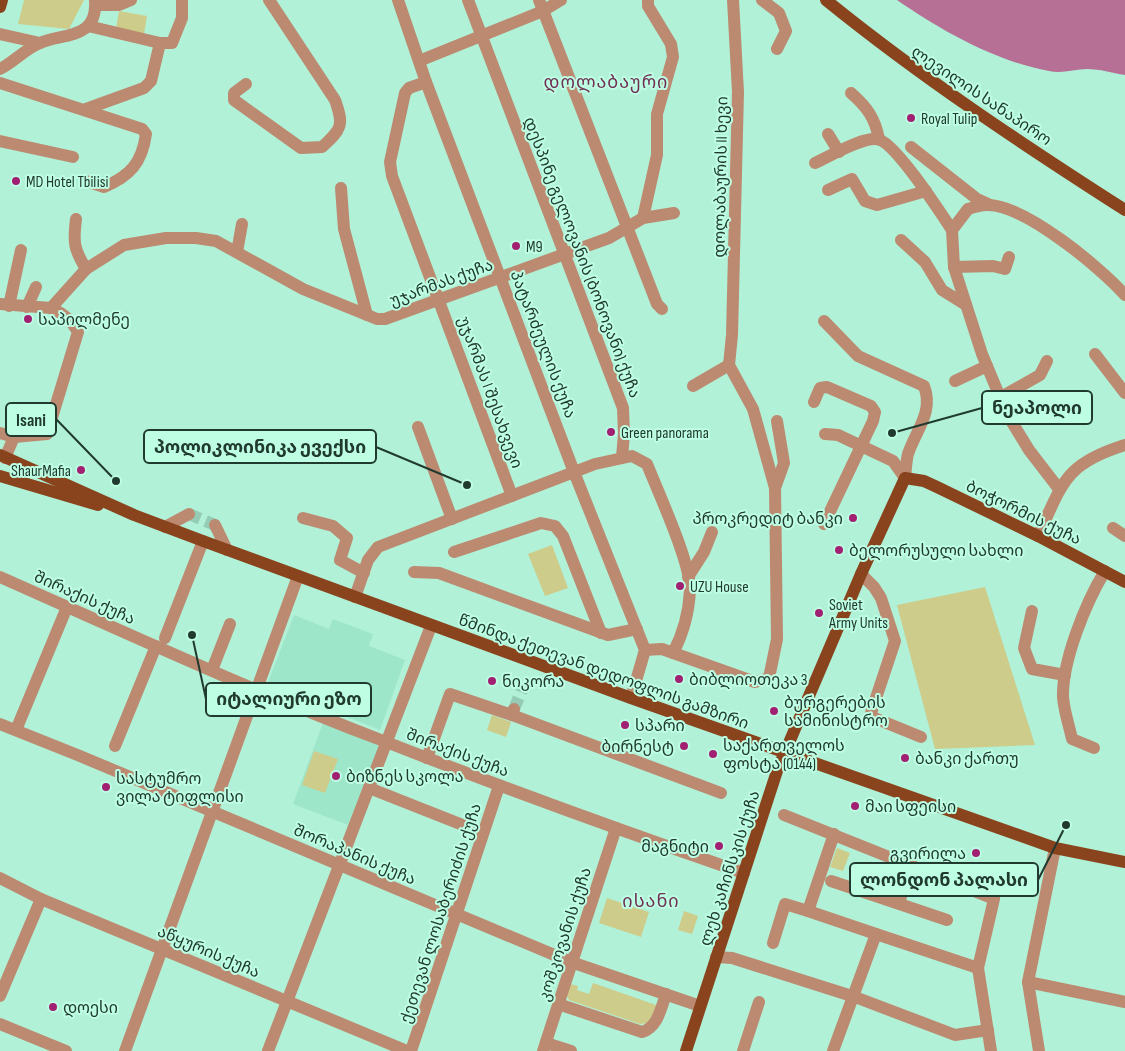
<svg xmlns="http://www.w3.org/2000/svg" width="1125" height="1051" font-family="'Sofia Sans Condensed','Noto Sans Georgian',sans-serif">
<rect width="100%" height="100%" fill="#b1f1d7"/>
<!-- built -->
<g fill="#9ee6c9">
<polygon points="294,615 329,629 333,619 373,634 369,646 405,660 380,730 267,685"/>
<polygon points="324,720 376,740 379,749 348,825 293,804"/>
</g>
<!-- green -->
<g fill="#cdcc8a">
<polygon points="24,0 84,0 69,29 18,24"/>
<polygon points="119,11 147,16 144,34 116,29"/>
<polygon points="552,545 568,588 545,596 528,554"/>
<polygon points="985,587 1035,745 935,749 897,605"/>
<polygon points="492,715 511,722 506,737 487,730"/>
<polygon points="314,751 338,759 325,793 302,785"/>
<polygon points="837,848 850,853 843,871 830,867"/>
<polygon points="607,898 649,912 641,937 599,923"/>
<polygon points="684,911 698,916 692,934 678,930"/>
<polygon points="593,983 659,1006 647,1023 640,1024 569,1000 567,996 570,984 578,986 577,990 589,994"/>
</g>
<!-- water -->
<path fill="#b67095" d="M897,0H1125V75C1112,73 1100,69 1087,69C1075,69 1062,74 1049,71C995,61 942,31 897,0Z"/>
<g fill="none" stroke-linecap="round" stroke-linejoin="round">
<!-- minor-tunnel -->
<g stroke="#94ccb6" stroke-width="12" stroke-dasharray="12 6" stroke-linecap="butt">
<polyline points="189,514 215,525"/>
<polyline points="514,709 524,685"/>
</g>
<!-- minor -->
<g stroke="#bc8a71" stroke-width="12">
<polyline points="398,0 426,82 574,472 645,650 631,698"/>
<polyline points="468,0 623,408 624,434 622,457"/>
<polyline points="539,0 657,304 662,309"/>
<polyline points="762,0 779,13 786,31 777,49"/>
<polyline points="96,5 119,5 131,0"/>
<polyline points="88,26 160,43"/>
<polyline points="0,34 40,43"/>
<polyline points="419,61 543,11 561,0"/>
<path d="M0,69C14,62 25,49 40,43C63,33 98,40 95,0"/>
<polyline points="426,82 409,88 405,93 390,162 392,176 512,496"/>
<path d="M0,83L142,129L146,134C142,163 130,176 104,187L86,181"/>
<path d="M246,84L234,93V100L301,148L322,147C342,129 344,125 335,100L269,0"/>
<path d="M851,93C867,107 875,118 879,139"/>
<polyline points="86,109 144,88 151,81 160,43 172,43 182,18 182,0"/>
<polyline points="828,134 839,152"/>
<polyline points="0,141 73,157"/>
<polyline points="911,147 977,199 988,204"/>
<path d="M815,163C829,157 866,134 880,140C898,147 940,212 952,230"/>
<polyline points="341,188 344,229 367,315"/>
<polyline points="828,190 852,179 865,201 877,205 926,191"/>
<polyline points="643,218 657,155 657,114 673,57 671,44 648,6 648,0"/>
<path d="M76,219C73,243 74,249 86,269"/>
<polyline points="901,240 925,262 942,290 966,305"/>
<polyline points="237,252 242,224"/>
<polyline points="954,267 993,266 1005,269 1009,257"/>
<polyline points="0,304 51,308 86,269 124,245 166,238 196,238 216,241 303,289 377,319 385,319 609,238 643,218 674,213"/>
<polyline points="9,306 21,250"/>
<polyline points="27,307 36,287"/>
<path d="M824,321L858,356L924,386C934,412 916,430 908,454C906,461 906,470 905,478"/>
<polyline points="1095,354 1125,393"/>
<polyline points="955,381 987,366"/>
<polyline points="693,386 729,365"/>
<polyline points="1001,397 1040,375 1047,361"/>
<polyline points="814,402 820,388 827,387 871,406 875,412 873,421 824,524"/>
<polyline points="418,427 452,519"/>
<path d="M0,433L14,437L47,434L78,332C71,320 64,314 51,308"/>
<polyline points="825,434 838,435 893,461 905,478"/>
<polyline points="5,458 14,437"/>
<polyline points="775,488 784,463 777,421"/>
<path d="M1059,489L1029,450L1007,414L982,354L954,267L952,230L968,209C974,207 981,205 987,205C1024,204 1101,268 1125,295"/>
<polyline points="303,518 333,526 347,538 340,560 364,573"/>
<polyline points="215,525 227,550"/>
<polyline points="165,527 189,514"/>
<polyline points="1113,528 1125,536"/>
<path d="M1038,536C1063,483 1064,464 1125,445"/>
<polyline points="454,552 541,523 555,526 563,536 601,633"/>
<polyline points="414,572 439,573 608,635 637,629"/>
<polyline points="861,574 874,587 881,598 895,641 871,713 872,717 921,737"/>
<path d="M0,577C126,633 252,691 381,740C501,787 622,831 744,873"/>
<polyline points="688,577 704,552 712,532"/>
<path d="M355,597L368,560L378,547L595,464L632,456L647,464C658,492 691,563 690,590C689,611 683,634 673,653"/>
<polyline points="1032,611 1024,648 1032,669 1065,675"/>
<polyline points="165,638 203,541"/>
<polyline points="645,650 662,649 755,682 769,678 777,639 775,488 753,409 729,365 732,335 738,92 733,0"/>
<polyline points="212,670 230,624"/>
<polyline points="512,715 721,793"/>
<polyline points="0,724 80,756 571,962 700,1006"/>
<polyline points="16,730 67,607"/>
<polyline points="115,746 156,646"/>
<path d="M1094,748L1072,739C1069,725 1064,711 1063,697C1062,661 1086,602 1105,571"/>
<polyline points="427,758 450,694 512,715 514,709"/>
<polyline points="369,788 483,833"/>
<polyline points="784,815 994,899 978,968 991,1051"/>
<polyline points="834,834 808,911 876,934"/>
<polyline points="0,878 41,899 407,1051"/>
<polyline points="831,881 947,920"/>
<polyline points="899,902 912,865"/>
<polyline points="773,943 785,904 808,911"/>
<polyline points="716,957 732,958 855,997 955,1035 988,1030"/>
<polyline points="1028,982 1125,1002"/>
<polyline points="0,996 41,899"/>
<path d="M558,1004L642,1032C658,1027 661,1008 666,994"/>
<polyline points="0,1024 66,1051"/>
<polyline points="546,1043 571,1051"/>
<polyline points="125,1051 298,576"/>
<polyline points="268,1051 431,626"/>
<polyline points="411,1051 499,786"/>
<polyline points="543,1051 616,828"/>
<polyline points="743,1051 759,1002"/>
<polyline points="833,1051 876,934 978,968"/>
<polyline points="1039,1051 1028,982 1055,848"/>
</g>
<!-- major -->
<g stroke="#8a441d" stroke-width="12">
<path d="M826,0C921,77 1022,144 1125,210"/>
<polyline points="0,7 2,0"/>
<polyline points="0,455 134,515 203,541 631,698 1055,848 1125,862"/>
<polyline points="0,476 98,505"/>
<polyline points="686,1051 777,771 861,574 905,478 924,481 937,487 1038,536 1125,582"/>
</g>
</g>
<!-- markers -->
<g fill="#a12071" stroke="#beffe4" stroke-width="2">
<circle cx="911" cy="118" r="5"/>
<circle cx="16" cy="181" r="5"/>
<circle cx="516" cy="246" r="5"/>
<circle cx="28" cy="319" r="5"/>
<circle cx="611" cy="432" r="5"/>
<circle cx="81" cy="470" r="5"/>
<circle cx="853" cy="518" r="5"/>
<circle cx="839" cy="550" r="5"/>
<circle cx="680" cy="586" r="5"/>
<circle cx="819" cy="613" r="5"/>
<circle cx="679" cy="679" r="5"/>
<circle cx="492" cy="681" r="5"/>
<circle cx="774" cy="711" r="5"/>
<circle cx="625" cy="725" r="5"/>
<circle cx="684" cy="746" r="5"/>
<circle cx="713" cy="754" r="5"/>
<circle cx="905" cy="758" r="5"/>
<circle cx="336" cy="776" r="5"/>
<circle cx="106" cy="787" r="5"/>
<circle cx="855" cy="806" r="5"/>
<circle cx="719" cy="846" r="5"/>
<circle cx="976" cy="853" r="5"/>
<circle cx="53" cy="1007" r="5"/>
</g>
<g text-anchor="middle" stroke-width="4" stroke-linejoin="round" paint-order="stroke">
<!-- street labels -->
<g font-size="16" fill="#213a30" stroke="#beffe4">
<text transform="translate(982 95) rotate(34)" y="6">ლევილის სანაპირო</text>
<text transform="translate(720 177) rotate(-89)" y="6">დოლაბაურის II ხევი</text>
<text transform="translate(583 257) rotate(69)" y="6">დესპინე გელოვანის (ბონოვანი) ქუჩა</text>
<text transform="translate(441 282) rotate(-20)" y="6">უჯარმას ქუჩა</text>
<text transform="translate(544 344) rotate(69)" y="6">პატარძეულის ქუჩა</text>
<text transform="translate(491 392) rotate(70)" y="6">უჯარმას I შესახვევი</text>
<text transform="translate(1024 512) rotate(26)" y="6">ბოჭორმის ქუჩა</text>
<text transform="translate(85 597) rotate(24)" y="6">შირაქის ქუჩა</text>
<text transform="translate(604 671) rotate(20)" y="6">წმინდა ქეთევან დედოფლის გამზირი</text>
<text transform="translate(458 752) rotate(21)" y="6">შირაქის ქუჩა</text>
<text transform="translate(355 854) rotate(23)" y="6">შორაპანის ქუჩა</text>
<text transform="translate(729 868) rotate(-72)" y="6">ლეხ კაჩინსკის ქუჩა</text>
<text transform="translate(440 913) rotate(-72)" y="6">ქეთევან ლოსაბერიძის ქუჩა</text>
<text transform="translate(564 934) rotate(-72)" y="6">კოშკოვანის ქუჩა</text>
<text transform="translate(209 951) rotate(23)" y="6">აწყურის ქუჩა</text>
</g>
<!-- poi labels -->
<g font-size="16" fill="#213a30" stroke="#beffe4" text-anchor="start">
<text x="921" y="124">Royal Tulip</text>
<text x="26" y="187">MD Hotel Tbilisi</text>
<text x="526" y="252">M9</text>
<text x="38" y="325">საპილმენე</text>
<text x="621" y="438">Green panorama</text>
<text x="71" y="476" text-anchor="end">ShaurMafia</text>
<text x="843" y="524" text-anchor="end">პროკრედიტ ბანკი</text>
<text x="849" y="556">ბელორუსული სახლი</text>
<text x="690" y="592">UZU House</text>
<text x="829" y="610">Soviet<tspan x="829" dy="18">Army Units</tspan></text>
<text x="689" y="685">ბიბლიოთეკა 3</text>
<text x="502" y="687">ნიკორა</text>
<text x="784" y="708">ბურგერების<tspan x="784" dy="18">სამინისტრო</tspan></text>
<text x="635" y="731">სპარი</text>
<text x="723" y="751">საქართველოს<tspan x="723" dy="18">ფოსტა (0144)</tspan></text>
<text x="674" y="752" text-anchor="end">ბირნესტ</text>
<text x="915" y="764">ბანკი ქართუ</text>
<text x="346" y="782">ბიზნეს სკოლა</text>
<text x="116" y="784">სასტუმრო<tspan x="116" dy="18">ვილა ტიფლისი</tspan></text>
<text x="865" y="812">მაი სფეისი</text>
<text x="709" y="852" text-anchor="end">მაგნიტი</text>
<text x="966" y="859" text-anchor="end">გვირილა</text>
<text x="63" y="1013">დოესი</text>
</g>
<!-- neighbourhood labels -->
<g font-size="18" letter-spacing="1" fill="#6f3053" stroke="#beffe4">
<text x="606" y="88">დოლაბაური</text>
<text x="651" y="907">ისანი</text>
</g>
</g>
<!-- callouts -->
<path fill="none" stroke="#213a30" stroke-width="2" d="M892 433L982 408M116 481L56 419M467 485L376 447M192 635L206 699M1066 825L1038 880"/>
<g fill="#213a30" stroke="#beffe4" stroke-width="2">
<circle cx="892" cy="433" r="5"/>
<circle cx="116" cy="481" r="5"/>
<circle cx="467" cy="485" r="5"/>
<circle cx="192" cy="635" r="5"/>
<circle cx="1066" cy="825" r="5"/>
</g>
<g fill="#beffe4" stroke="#213a30" stroke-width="2">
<rect x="982" y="391" width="110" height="33" rx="5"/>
<rect x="6" y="403" width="50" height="33" rx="5"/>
<rect x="144" y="430" width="232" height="33" rx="5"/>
<rect x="206" y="683" width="165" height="33" rx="5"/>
<rect x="850" y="863" width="188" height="33" rx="5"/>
</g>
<g font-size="18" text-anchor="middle" font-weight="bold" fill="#213a30">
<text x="1037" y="414">ნეაპოლი</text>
<text x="31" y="426">Isani</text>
<text x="260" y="453">პოლიკლინიკა ევექსი</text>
<text x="289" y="705">იტალიური ეზო</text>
<text x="944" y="886">ლონდონ პალასი</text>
</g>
</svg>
